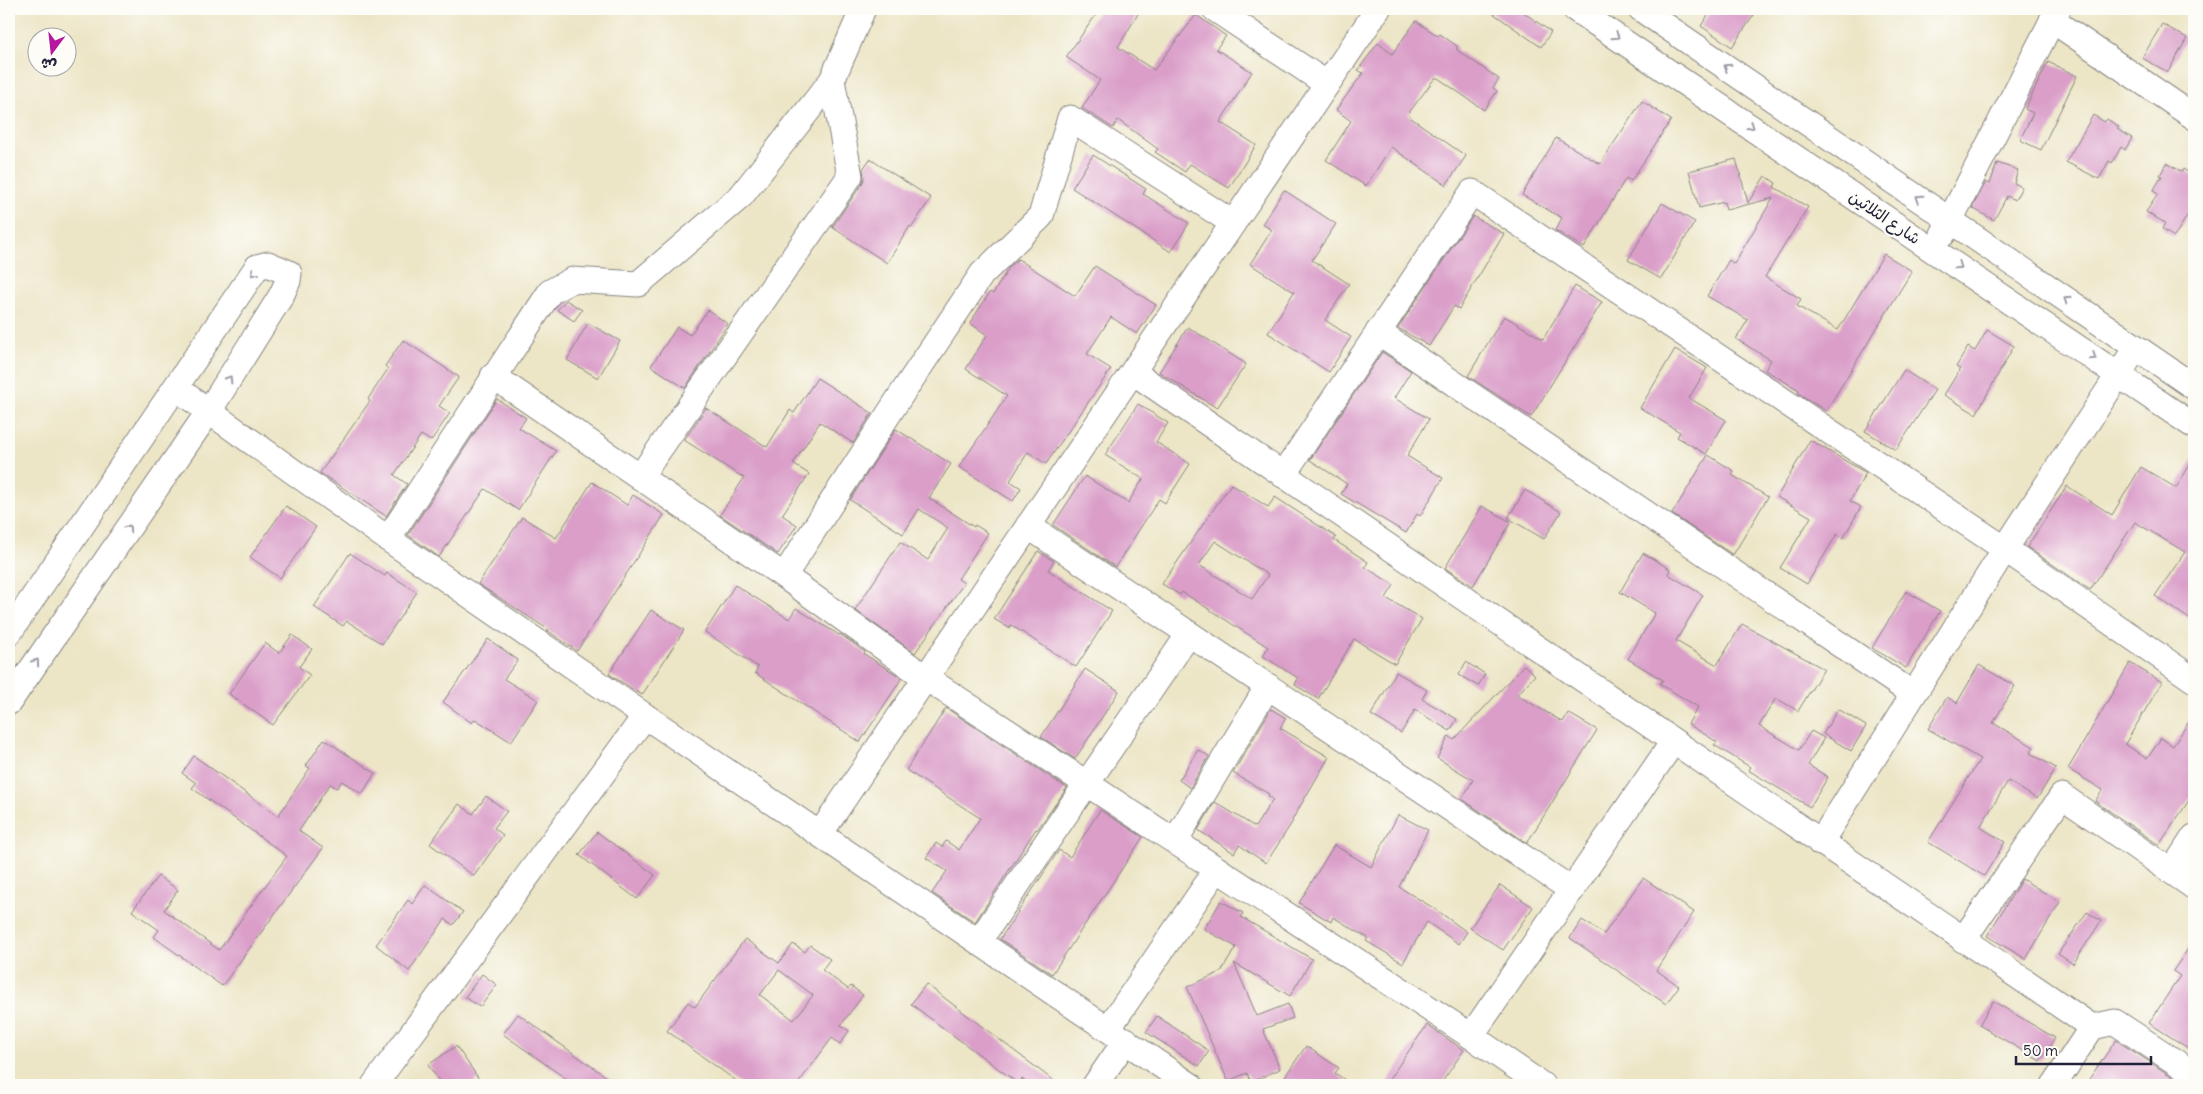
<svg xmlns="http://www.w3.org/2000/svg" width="2203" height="1094" font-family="Delius,'Playpen Sans Arabic',sans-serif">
<rect width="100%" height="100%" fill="#fdfcf7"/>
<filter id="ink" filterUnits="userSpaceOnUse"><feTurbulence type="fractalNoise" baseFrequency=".02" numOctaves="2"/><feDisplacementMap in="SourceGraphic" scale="10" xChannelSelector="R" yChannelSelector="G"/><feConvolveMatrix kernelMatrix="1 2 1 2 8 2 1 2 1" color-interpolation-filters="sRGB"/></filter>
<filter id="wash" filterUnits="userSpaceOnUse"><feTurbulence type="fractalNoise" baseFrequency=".0096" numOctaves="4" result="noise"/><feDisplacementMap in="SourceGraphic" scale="20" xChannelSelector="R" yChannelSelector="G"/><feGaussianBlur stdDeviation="1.12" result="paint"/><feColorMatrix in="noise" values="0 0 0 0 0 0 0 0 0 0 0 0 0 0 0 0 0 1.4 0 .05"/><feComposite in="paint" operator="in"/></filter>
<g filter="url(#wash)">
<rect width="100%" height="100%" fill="#ece5c6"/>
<g id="blocks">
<!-- building -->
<g fill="#da9ec9" fill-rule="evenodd">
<polygon points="1100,9 1141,9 1118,47 1154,70 1196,15 1226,36 1216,49 1252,72 1220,122 1256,145 1229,188 1190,164 1185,172 1155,152 1158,149 1118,120 1113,128 1082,108 1100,80 1066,57"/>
<polygon points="1487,9 1519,9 1551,32 1541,47"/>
<polygon points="1712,9 1758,9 1732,47 1701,26"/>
<polygon points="1416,21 1438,36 1440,34 1457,46 1457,50 1499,79 1493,88 1497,91 1484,110 1438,78 1435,78 1408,114 1411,118 1466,156 1446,185 1391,147 1366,186 1326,160 1351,121 1336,110 1363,73 1358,70 1378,43 1392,54"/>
<polygon points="2162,24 2187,38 2168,72 2142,58"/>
<polygon points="2048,62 2077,76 2041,150 2020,140 2033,113 2025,109"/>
<polygon points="1642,101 1671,120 1631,181 1626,178 1584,248 1555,230 1562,218 1522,195 1556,138 1600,164"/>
<polygon points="2093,115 2105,122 2107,119 2119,127 2117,129 2132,138 2125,150 2121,147 2112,163 2109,161 2099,179 2066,162"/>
<polygon points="1093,155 1146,189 1143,194 1189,223 1171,252 1072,188"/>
<polygon points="870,159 931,198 912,227 910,226 887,263 832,227 862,184 864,179 863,169"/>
<polygon points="1736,159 1748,203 1765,176 1776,183 1774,187 1808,207 1765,277 1801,299 1797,306 1838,330 1884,254 1912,271 1826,411 1798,393 1799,390 1765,370 1771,360 1736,339 1748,320 1707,296 1729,260 1734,264 1773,198 1726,210 1724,202 1699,208 1689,171"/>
<polygon points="1997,163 2018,170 2014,183 2022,187 2015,200 2007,196 1994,220 1972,208 1986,182 1990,184"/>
<polygon points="2167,163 2182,172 2183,169 2194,176 2194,205 2174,237 2162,229 2165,223 2146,212 2158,194 2153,191 2162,176 2160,175"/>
<polygon points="1284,190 1336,224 1312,260 1349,284 1325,320 1351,337 1329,372 1268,333 1294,292 1250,264 1272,230 1262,224"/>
<polygon points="1662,203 1695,222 1661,279 1628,260"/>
<polygon points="1473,216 1504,234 1459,309 1454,306 1429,346 1398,328"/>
<polygon points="1018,259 1075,296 1095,266 1156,305 1137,334 1111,317 1087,354 1111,369 1046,464 1028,452 1010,481 1021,488 1013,501 959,467 1007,396 966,369 987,335 970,323 990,292 993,294 1010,266"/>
<polygon points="1575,286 1602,302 1531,417 1468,376 1504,316 1543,339"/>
<polygon points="566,300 582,310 574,321 557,310"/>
<polygon points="708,310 728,324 685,388 651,366 677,327 690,335"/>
<polygon points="588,323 620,341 598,378 567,360"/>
<polygon points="1188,327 1246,364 1217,408 1159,372"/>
<polygon points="1987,330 2014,346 1976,414 1944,395 1960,369 1956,367 1968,347 1975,351"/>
<polygon points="403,340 459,377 439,406 450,413 431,441 421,435 394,475 407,484 386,516 320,473 370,401 368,399 388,369 385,366"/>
<polygon points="1675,349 1707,368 1689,398 1726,420 1706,454 1677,437 1680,432 1640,408"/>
<polygon points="1382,352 1411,371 1394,398 1429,419 1407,456 1443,478 1420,516 1417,514 1406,533 1341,494 1347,484 1310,460"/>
<polygon points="1904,370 1935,390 1896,450 1865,431"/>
<polygon points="817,378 872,413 853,443 820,422 793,464 809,474 782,515 797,525 778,554 720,515 744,478 684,440 706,408 767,447 790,410 794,413"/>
<polygon points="497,399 526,418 519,428 556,451 518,510 485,489 439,557 408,535"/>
<polygon points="1138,404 1168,423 1156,442 1190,464 1165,503 1159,499 1115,567 1053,525 1085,476 1128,503 1143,479 1105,455"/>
<polygon points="896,429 951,464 929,498 974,527 975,525 988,533 958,579 964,583 915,653 855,610 900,542 928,560 948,528 919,509 903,534 850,500"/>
<polygon points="1810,440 1866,473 1850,501 1861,507 1843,538 1837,534 1807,584 1780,568 1811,517 1777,497"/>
<polygon points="1708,455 1734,471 1732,475 1768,497 1733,555 1672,514"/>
<polygon points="2194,458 2194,622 2155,596 2185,552 2135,522 2090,590 2027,547 2067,486 2112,515 2141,467 2176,488"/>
<polygon points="592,482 627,505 633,495 664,515 577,651 548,631 549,630 478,584 522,517 556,538"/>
<path d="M1231,484L1268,507L1275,497L1336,537L1334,540L1368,562L1365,567L1394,585L1386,598L1422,619L1395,664L1354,639L1318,699L1295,685L1298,678L1263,656L1268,647L1182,592L1180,595L1162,584ZM1215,541L1268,575L1252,599L1199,565Z"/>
<polygon points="1525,490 1561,512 1544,539 1508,518"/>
<polygon points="286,506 316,527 280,578 250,557"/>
<polygon points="1482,506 1511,522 1473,586 1445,568"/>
<polygon points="1038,551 1054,561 1048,570 1112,611 1076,667 1011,625 1009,628 994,619"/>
<polygon points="350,553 385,576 387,573 417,592 382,644 347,621 343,626 314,607"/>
<polygon points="1643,553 1670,569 1668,574 1703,595 1676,641 1717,665 1742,624 1824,669 1798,711 1776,698 1759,726 1799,750 1811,731 1824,738 1808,765 1828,777 1810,807 1748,770 1750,767 1714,745 1717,742 1688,724 1698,707 1660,684 1663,680 1628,659 1655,613 1620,592"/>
<polygon points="735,585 789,619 796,608 839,635 840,634 865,652 864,654 902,678 860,742 755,673 758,667 705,632"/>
<polygon points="1906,591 1940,611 1906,668 1872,648"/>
<polygon points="651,610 684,630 642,695 609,674"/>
<polygon points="292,635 312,649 299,667 310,675 273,725 229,694 265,643 279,653"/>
<polygon points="488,639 518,660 504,679 538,700 511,742 475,719 472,723 443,702"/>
<polygon points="1466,662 1485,674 1478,686 1459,675"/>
<polygon points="2130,663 2162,682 2125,744 2147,759 2161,738 2173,746 2194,714 2194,793 2159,845 2095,801 2103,790 2068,769"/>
<polygon points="1524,665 1535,675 1517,695 1563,722 1568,713 1597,730 1527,843 1462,799 1473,780 1437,758 1449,736 1454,740"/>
<polygon points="1979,665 2015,686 1993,723 2034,747 2030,753 2056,768 2037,799 2008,781 1980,827 2005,842 1984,876 1928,842 1980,759 1928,729 1947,697 1957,703"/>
<polygon points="1085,669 1119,691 1075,759 1041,737"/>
<polygon points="1396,672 1427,690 1422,699 1457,719 1450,731 1415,710 1401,733 1371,715"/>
<polygon points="946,708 1067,788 1037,830 1036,829 975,922 932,893 947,871 926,858 936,843 942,847 946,841 959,850 980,818 906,770"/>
<polygon points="1271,709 1286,718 1280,728 1329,757 1292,820 1293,821 1266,863 1239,845 1234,853 1198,830 1215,802 1255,827 1273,799 1268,796 1269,794 1233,773"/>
<polygon points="1838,709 1866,726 1851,751 1823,734"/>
<polygon points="324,739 375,773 362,794 342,781 337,788 330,784 299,831 323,848 222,986 154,937 159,930 132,911 158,876 178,890 164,910 219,950 287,856 192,788 196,783 182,773 194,756 278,816 310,768 306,766"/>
<polygon points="1198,750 1209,756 1190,788 1179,780"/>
<polygon points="486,796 507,811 494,828 503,835 474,876 430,844 459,804 473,814"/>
<polygon points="1100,810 1143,837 1052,974 1000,939 1059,850 1070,857"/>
<polygon points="1398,815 1428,830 1399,887 1435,909 1467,932 1459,944 1427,922 1403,963 1366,941 1368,938 1333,917 1331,922 1299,903 1334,845 1371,867"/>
<polygon points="597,832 655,875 637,899 579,855"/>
<polygon points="1643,878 1694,912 1656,970 1679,986 1666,1004 1570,938 1582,920 1604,934"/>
<polygon points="2022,879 2060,902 2026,959 1987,936"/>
<polygon points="425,885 463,912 453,925 445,919 409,971 376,945 408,900 412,904"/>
<polygon points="1500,885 1533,907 1503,950 1470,928"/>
<polygon points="1221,901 1243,913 1241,917 1312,959 1290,996 1234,963 1257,1016 1288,1004 1293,1018 1263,1029 1280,1069 1251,1082 1247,1073 1228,1081 1187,987 1221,972 1236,947 1204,929"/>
<polygon points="2087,912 2101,921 2073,964 2058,954"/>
<path d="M745,939L779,963L793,944L805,952L810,945L830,959L822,970L848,989L851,986L863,995L841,1025L849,1031L840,1044L832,1038L797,1085H742L667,1031L688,1002L695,1007ZM779,970L813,995L794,1020L760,995Z"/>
<polygon points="2194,940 2194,1052 2149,1023 2180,976 2173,971"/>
<polygon points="482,974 497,985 480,1007 465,997"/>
<polygon points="926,984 1033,1065 1059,1085 1030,1085 1022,1079 1019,1084 911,1004"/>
<polygon points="1993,1001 2055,1038 2040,1061 1979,1025"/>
<polygon points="518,1014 618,1085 575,1085 503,1034"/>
<polygon points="1157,1016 1209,1051 1199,1066 1146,1032"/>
<polygon points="1427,1025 1464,1050 1440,1085 1385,1085"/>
<polygon points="2116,1040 2185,1085 2085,1085"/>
<polygon points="456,1046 479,1079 470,1085 442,1085 428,1065"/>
<polygon points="1306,1046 1339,1068 1335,1073 1352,1085 1279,1085"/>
</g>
</g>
</g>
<g filter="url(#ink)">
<use href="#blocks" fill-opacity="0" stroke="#878480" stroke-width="1"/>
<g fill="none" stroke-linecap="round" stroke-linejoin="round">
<defs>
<g id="minor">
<polyline points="1215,9 1327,84"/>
<polyline points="1575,9 2194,426"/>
<polyline points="1641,9 2194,387"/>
<polyline points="2052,20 2194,117"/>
<polyline points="1943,234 2058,9"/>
<polyline points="1378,332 1913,694"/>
<polyline points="1133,372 2092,1027 2054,1085"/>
<polyline points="493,376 784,576 926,678 1471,1036 1542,1085"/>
<polyline points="176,388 388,539 645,716 1190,1085"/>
<polyline points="1283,475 1472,192 2005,549 2194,680"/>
<polyline points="640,477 850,176 832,80"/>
<polyline points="1028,526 1572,890"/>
<polyline points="388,539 550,292 572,280 638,284 741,196 832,80 863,9"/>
<polyline points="784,576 901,395 982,274 1041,216 1070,118 1233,223"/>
<polyline points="9,633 257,267 268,264 289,273 288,281 281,296 209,411 9,702"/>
<polyline points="820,834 1378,9"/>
<polyline points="1175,841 1268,686"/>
<polyline points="1820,843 2005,549 2128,360"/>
<polyline points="2172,871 2194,837"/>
<polyline points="1963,940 2062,796 2194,887"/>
<polyline points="979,941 1189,634"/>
<polyline points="2092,1027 2115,1022 2194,1074"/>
<polyline points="1108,1029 1217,869"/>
<polyline points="1471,1036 1673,742"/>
<polyline points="374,1085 645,716"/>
<polyline points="1095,1085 1126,1040"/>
</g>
</defs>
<!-- minor casing -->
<use href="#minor" stroke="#878480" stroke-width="27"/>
<!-- minor -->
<use href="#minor" stroke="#fff" stroke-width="25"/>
</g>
<!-- one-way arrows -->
<defs><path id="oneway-chevron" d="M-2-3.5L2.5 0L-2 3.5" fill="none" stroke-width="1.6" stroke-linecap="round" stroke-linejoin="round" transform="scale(1.25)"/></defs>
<g stroke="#9c9ca7">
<use href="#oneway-chevron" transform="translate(1616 36) rotate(34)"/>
<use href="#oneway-chevron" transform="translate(1727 67) rotate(-146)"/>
<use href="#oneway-chevron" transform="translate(1751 126) rotate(34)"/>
<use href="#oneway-chevron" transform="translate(1919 198) rotate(-146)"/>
<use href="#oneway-chevron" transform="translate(1959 266) rotate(34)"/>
<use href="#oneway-chevron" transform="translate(254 273) rotate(132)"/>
<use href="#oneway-chevron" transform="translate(2067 300) rotate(-146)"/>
<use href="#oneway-chevron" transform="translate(2093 357) rotate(34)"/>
<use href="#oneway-chevron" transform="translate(229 379) rotate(-58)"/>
<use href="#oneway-chevron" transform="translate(128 528) rotate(-55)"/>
<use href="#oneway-chevron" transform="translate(36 662) rotate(-55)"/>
</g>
</g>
<g text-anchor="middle" stroke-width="5" stroke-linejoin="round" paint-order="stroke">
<!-- street labels -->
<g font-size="16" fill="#22223b" stroke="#fdfcf7">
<text transform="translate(1885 217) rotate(34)" y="6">شارع الثلاثين</text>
</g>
</g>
<!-- margin -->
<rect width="2203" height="1094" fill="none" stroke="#fdfcf7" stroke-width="30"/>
<!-- north arrow -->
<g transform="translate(52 52) rotate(195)"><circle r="24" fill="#fdfcf7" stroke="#a5a5ac"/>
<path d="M0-4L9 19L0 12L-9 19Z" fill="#b5179e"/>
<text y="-8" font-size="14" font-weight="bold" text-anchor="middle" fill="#22223b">ش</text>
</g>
<!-- scale -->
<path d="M2016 1056v8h135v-8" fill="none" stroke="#22223b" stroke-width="2.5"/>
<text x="2023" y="1056" font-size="15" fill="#22223b" stroke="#fdfcf7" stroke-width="4" paint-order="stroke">50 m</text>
</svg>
